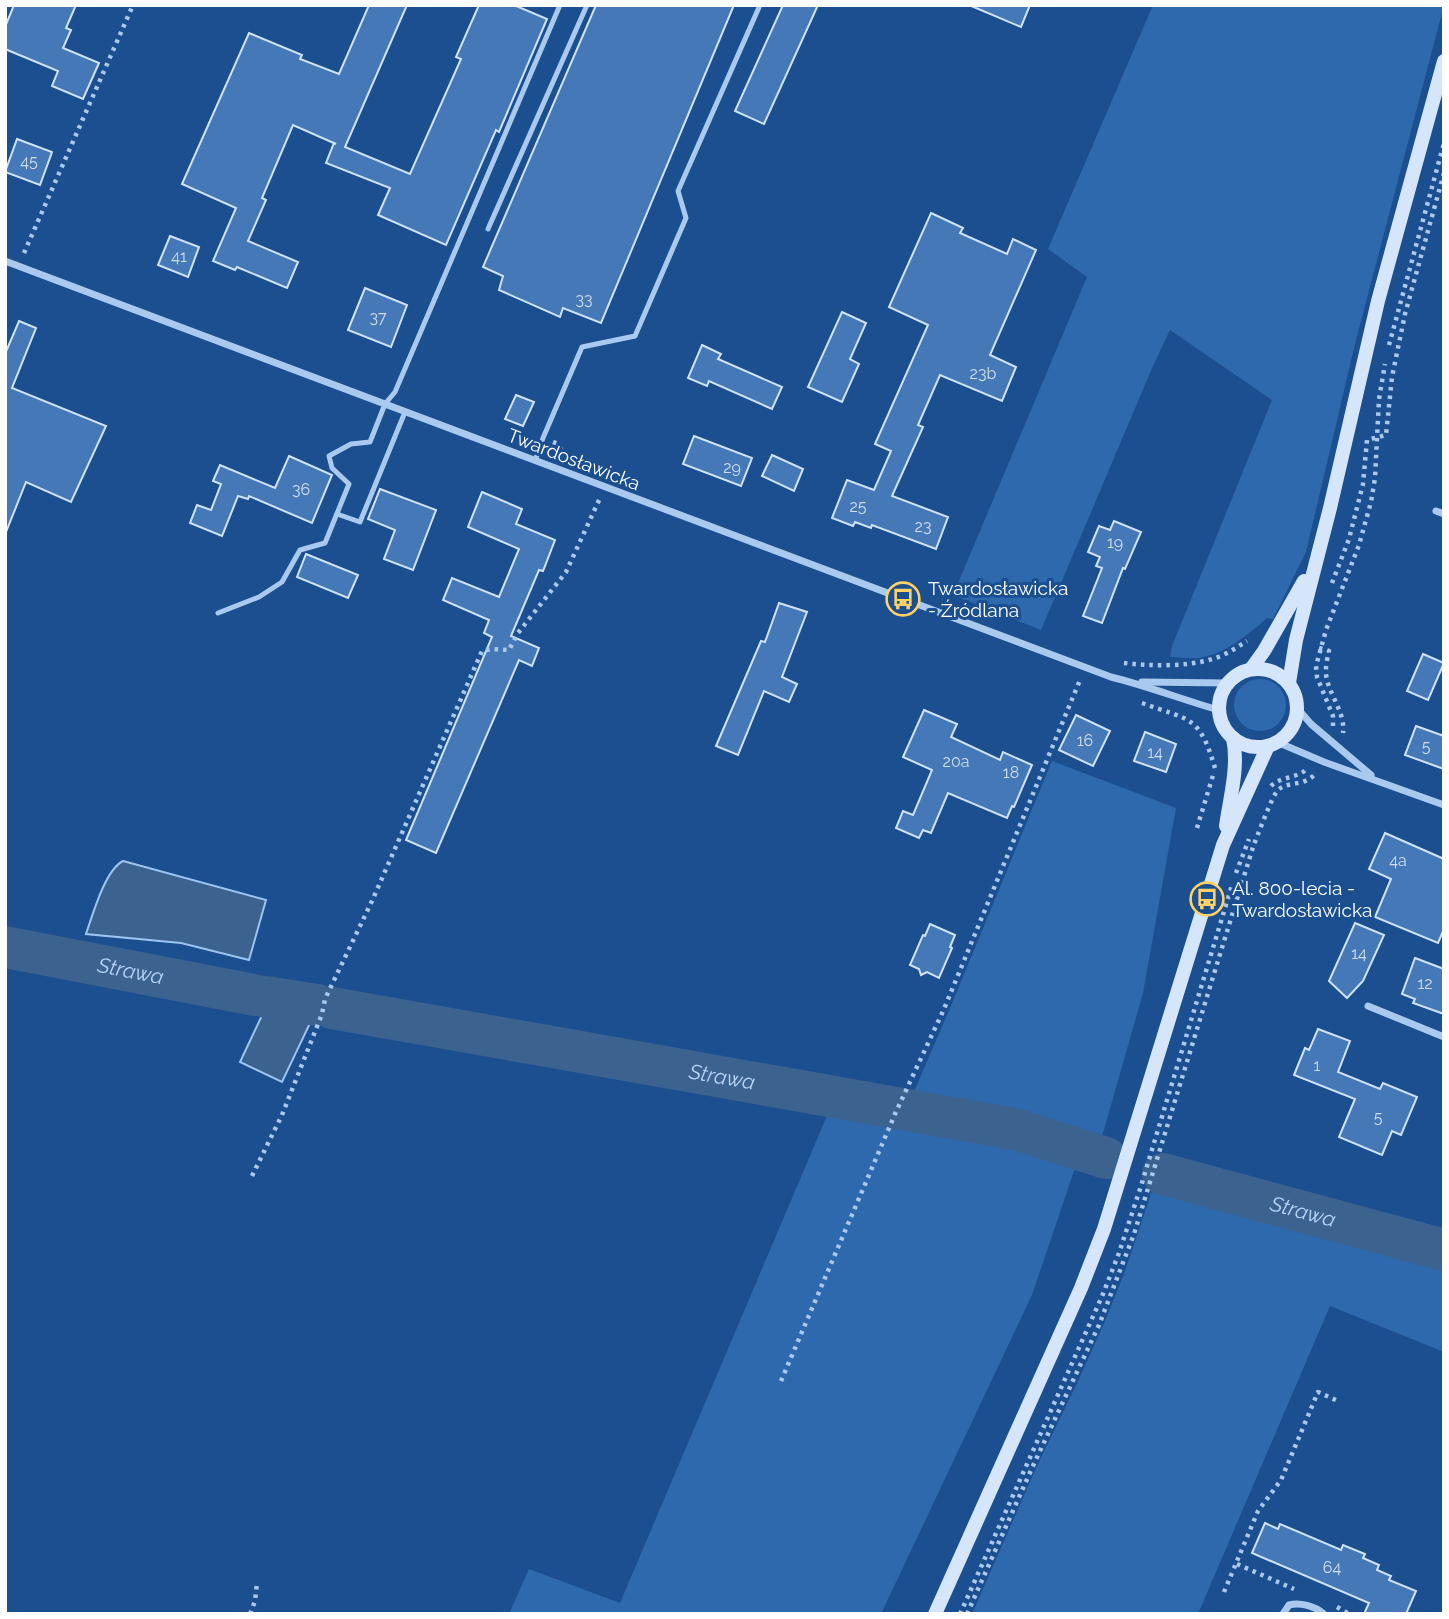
<svg xmlns="http://www.w3.org/2000/svg" width="1449" height="1619" font-family="Raleway,sans-serif">
<rect width="100%" height="100%" fill="#1b4f8f"/>
<!-- green -->
<g fill="#2e69ad">
<path d="M1153,5H1444L1355,344L1306,552L1273,619L1267,618C1248,635 1225,654 1199,658C1190,659 1179,657 1170,657L1172,646L1272,400L1170,330L1153,366L1041,630L953,595L1087,277L1048,249Z"/>
<circle cx="1260" cy="705" r="26"/>
<polygon points="1052,761 1176,808 1143,993 1099,1147 1058,1133 910,1101 953,1001"/>
<polygon points="829,1111 1004,1140 1076,1165 1032,1295 881,1614 509,1614 529,1569 620,1603"/>
<polygon points="1154,1185 1166,1191 1356,1239 1444,1264 1444,1352 1330,1306 1198,1614 972,1614 1037,1466 1079,1379 1105,1321 1124,1274"/>
</g>
<!-- water -->
<g fill="#3c6290" stroke="#9cc4f0" stroke-width="2">
<path d="M123,861L266,900L249,960L181,943L86,934C93,914 105,870 123,861Z"/>
<polygon points="265,1009 312,1019 282,1082 240,1062"/>
</g>
<g fill="none" stroke-linecap="round" stroke-linejoin="round">
<!-- river -->
<g stroke="#3c6290" stroke-width="42">
<path id="s1" d="M5,947L254,995"/>
<polyline points="266,997 317,1005"/>
<path id="s2" d="M332,1008L1015,1129L1106,1158"/>
<path id="s3" d="M1163,1174L1444,1250"/>
</g>
</g>
<!-- building -->
<g fill="#4478b7" stroke="#cfe3fa" stroke-width="2">
<polygon points="14,5 76,5 66,28 71,30 63,48 99,63 83,99 52,86 58,71 5,49 5,27"/>
<polygon points="369,5 407,5 345,147 410,174 461,59 456,57 479,5 514,5 547,19 499,132 496,130 446,245 378,215 390,188 326,163 334,143 336,144 293,125 262,198 266,200 248,241 298,262 287,288 237,267 235,270 213,261 236,208 182,184 249,33 302,55 300,59 339,74"/>
<polygon points="596,5 734,5 601,323 563,308 560,317 499,290 503,276 483,267"/>
<polygon points="783,5 818,5 764,124 735,111"/>
<polygon points="969,5 1030,5 1021,27"/>
<polygon points="17,139 52,152 40,185 5,172"/>
<polygon points="931,213 963,228 960,233 1007,254 1013,239 1036,250 990,355 1016,367 1002,401 940,375 918,425 923,427 892,496 948,517 936,549 872,525 871,528 855,522 853,526 832,518 847,480 874,490 891,451 875,444 928,325 889,307"/>
<polygon points="170,236 199,247 188,277 158,265"/>
<polygon points="365,288 407,305 391,347 348,330"/>
<polygon points="842,312 866,323 850,359 859,364 842,402 808,387"/>
<polygon points="19,321 36,328 12,388 106,426 71,502 26,482 6,532 5,354"/>
<polygon points="702,345 721,354 718,359 782,387 772,409 709,381 707,386 688,378"/>
<polygon points="516,395 534,402 523,426 505,419"/>
<polygon points="694,436 752,458 741,486 683,464"/>
<polygon points="772,455 803,469 794,491 762,476"/>
<polygon points="289,456 332,475 312,523 249,496 248,499 238,496 222,536 190,523 197,505 211,510 221,484 213,481 220,465 275,488"/>
<polygon points="380,489 436,510 413,570 384,559 395,530 368,519"/>
<polygon points="482,492 522,509 516,524 555,540 543,571 539,570 511,636 539,648 532,666 519,660 436,853 406,840 492,637 484,633 489,620 443,600 452,578 499,597 519,549 468,527"/>
<polygon points="1114,521 1141,532 1125,569 1123,568 1102,623 1083,616 1102,568 1096,566 1100,557 1088,552 1099,526 1110,530"/>
<polygon points="306,554 358,575 348,598 297,577"/>
<polygon points="779,603 807,612 782,677 797,684 789,702 764,691 738,755 716,746 761,641 765,642"/>
<polygon points="1423,654 1444,663 1428,700 1407,691"/>
<polygon points="924,710 957,724 951,737 1000,760 1003,752 1032,765 1014,807 1012,806 1007,818 948,793 931,833 923,830 919,838 896,828 903,811 913,815 932,770 903,757"/>
<polygon points="1076,715 1110,731 1093,766 1059,750"/>
<polygon points="1416,726 1444,736 1444,769 1405,755"/>
<polygon points="1145,732 1176,744 1166,772 1134,761"/>
<polygon points="1385,833 1444,859 1444,929 1438,943 1375,917 1391,879 1369,869"/>
<polygon points="1355,923 1384,935 1363,981 1347,998 1329,981"/>
<polygon points="930,924 955,935 950,947 952,948 939,978 927,972 921,975 919,969 910,965 923,935 925,936"/>
<polygon points="1415,958 1444,969 1444,1014 1413,1003 1415,999 1402,994"/>
<polygon points="1318,1029 1350,1041 1338,1072 1380,1089 1383,1083 1417,1097 1401,1135 1392,1131 1382,1155 1339,1137 1355,1099 1294,1075 1305,1048 1309,1050"/>
<polygon points="1265,1523 1278,1529 1280,1524 1341,1550 1343,1545 1365,1554 1363,1558 1379,1565 1377,1570 1391,1576 1389,1580 1416,1591 1406,1614 1364,1614 1369,1603 1252,1553"/>
</g>
<g fill="none" stroke-linecap="round" stroke-linejoin="round">
<!-- path -->
<g stroke="#a9c9ee" stroke-width="4.5" stroke-dasharray="3.5 5" stroke-linecap="butt">
<polyline points="24,253 133,5"/>
<polyline points="1389,345 1444,143"/>
<polyline points="553,442 559,444 564,456"/>
<polyline points="1332,583 1349,539 1363,484 1367,440 1386,435 1392,377 1405,314 1444,173"/>
<path d="M1319,648L1329,651C1328,656 1326,663 1326,668C1324,690 1346,710 1343,733"/>
<path d="M1124,663C1150,666 1187,667 1212,659C1224,656 1236,648 1247,641"/>
<path d="M1142,703C1190,721 1199,714 1215,768"/>
<polyline points="1333,726 1333,716 1317,677 1316,666 1326,630 1359,545 1371,502 1375,478 1379,399 1385,364"/>
<path d="M1271,786C1281,776 1296,779 1307,769"/>
<polyline points="1197,828 1214,772"/>
<polyline points="1236,873 1249,839"/>
<polyline points="252,1176 282,1115 322,1014 325,999 372,901 482,651 492,649 509,650 518,633 566,572 600,498"/>
<polyline points="781,1381 895,1114 944,1009 1080,680"/>
<polyline points="1237,1564 1294,1589"/>
<polyline points="1224,1592 1258,1511 1281,1480 1318,1392 1338,1401"/>
<polyline points="1337,1607 1349,1614"/>
<polyline points="250,1614 255,1601 257,1583"/>
<polyline points="960,1614 1103,1294 1119,1253 1141,1186 1232,885"/>
<path d="M967,1614L1032,1468L1099,1325L1134,1234L1253,847C1257,837 1272,796 1278,790C1289,780 1304,788 1317,772"/>
</g>
<!-- lane -->
<g stroke="#a9c9ee" stroke-width="5">
<polyline points="488,229 587,5"/>
<polyline points="535,461 543,438 582,347 635,336 686,218 678,191 760,5"/>
<polyline points="337,514 360,522 405,412"/>
<polyline points="218,613 259,597 282,582 300,550 325,543 349,484 332,468 329,456 351,444 370,442 385,404 395,392 560,5"/>
</g>
<!-- street -->
<g stroke="#a9c9ee" stroke-width="7">
<path d="M5,261L1111,677C1148,686 1183,700 1219,710"/>
<polyline points="1436,511 1444,514"/>
<polyline points="1142,682 1227,683"/>
<polyline points="1298,709 1311,724 1371,775"/>
<polyline points="1277,742 1324,762 1444,805"/>
<polyline points="1368,1006 1444,1037"/>
<path d="M1283,1614L1289,1605C1300,1602 1315,1606 1324,1614"/>
</g>
<!-- secondary -->
<g stroke="#d6e6fa" stroke-width="14">
<circle cx="1258" cy="708" r="39"/>
<polyline points="1251,669 1264,651 1304,581"/>
<polyline points="1289,683 1296,640 1330,508 1378,301 1444,61"/>
<path d="M1226,826C1230,798 1239,766 1233,738"/>
<polyline points="935,1614 1081,1288 1104,1229 1223,845 1268,746"/>
</g>
</g>
<!-- icons -->
<defs>
<symbol id="bus-ring" viewBox="-11 -11 22 22"><circle r="9.5" fill="#1b4f8f" stroke="#ffd166" stroke-width="1.5"/><path d="M-5-6H5V4H4V6H2V4H-2V6H-4V4H-5ZM-3.5-4V0h7V-4ZM-3.5 1.2v1.5H-2V1.2ZM2 1.2v1.5H3.5V1.2Z" fill="#ffd166"/></symbol>
</defs>
<g fill-rule="evenodd">
<use href="#bus-ring" x="884" y="580" width="38" height="38"/>
<use href="#bus-ring" x="1188" y="880" width="38" height="38"/>
</g>
<g text-anchor="middle" stroke-width="6" stroke-linejoin="round" paint-order="stroke">
<!-- number labels -->
<g font-size="16" fill="#d0dded">
<text x="29" y="167">45</text>
<text x="179" y="262">41</text>
<text x="584" y="305">33</text>
<text x="378" y="323">37</text>
<text x="983" y="379">23b</text>
<text x="732" y="473">29</text>
<text x="301" y="495">36</text>
<text x="858" y="512">25</text>
<text x="923" y="532">23</text>
<text x="1115" y="548">19</text>
<text x="1085" y="746">16</text>
<text x="1426" y="752">5</text>
<text x="1155" y="758">14</text>
<text x="956" y="767">20a</text>
<text x="1011" y="778">18</text>
<text x="1398" y="866">4a</text>
<text x="1359" y="959">14</text>
<text x="1425" y="989">12</text>
<text x="1317" y="1071">1</text>
<text x="1378" y="1123">5</text>
<text x="1332" y="1573">64</text>
</g>
<!-- street labels -->
<g font-size="19" fill="#fff" stroke="#1b4f8f">
<text transform="translate(574 459) rotate(21)" y="7">Twardosławicka</text>
</g>
<!-- poi labels -->
<g font-size="19" fill="#fff" stroke="#1b4f8f" text-anchor="start">
<text x="928" y="595">Twardosławicka<tspan x="928" dy="22">- Źródlana</tspan></text>
<text x="1232" y="895">Al. 800-lecia -<tspan x="1232" dy="22">Twardosławicka</tspan></text>
</g>
<!-- water labels -->
<g font-size="21" font-style="italic" fill="#b5d3f5" stroke="#1b4f8f">
<text dy="7" stroke="none"><textPath href="#s1" startOffset="128">Strawa</textPath></text>
<text dy="7" stroke="none"><textPath href="#s2" startOffset="396">Strawa</textPath></text>
<text dy="7" stroke="none"><textPath href="#s3" startOffset="145">Strawa</textPath></text>
</g>
</g>
<!-- border -->
<rect width="1449" height="1619" fill="none" stroke="#ffffff" stroke-width="14"/>
</svg>
